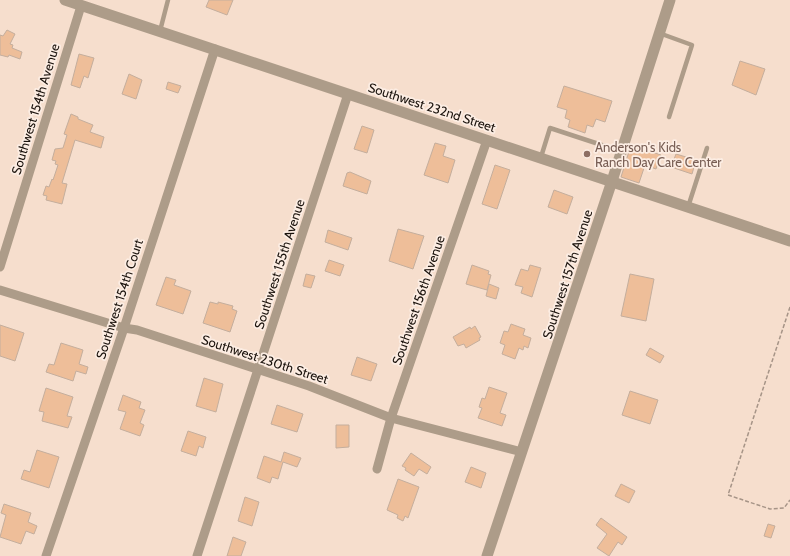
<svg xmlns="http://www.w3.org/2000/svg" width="790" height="556" font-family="Cabin,sans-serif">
<rect width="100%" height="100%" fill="#f6decd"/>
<!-- building -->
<g fill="#eebe99" stroke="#c4ae9d">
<polygon points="209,0 233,0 227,15 206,7"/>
<polygon points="7,30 15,34 10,44 13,45 12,48 22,52 20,59 9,55 8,57 0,55 0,35 3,36"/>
<polygon points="79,54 94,58 88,78 84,76 80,88 71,85"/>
<polygon points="740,61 765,69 756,95 732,85"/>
<polygon points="129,74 142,80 136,99 122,94"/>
<polygon points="168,82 181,86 178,93 166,89"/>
<polygon points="564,86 612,101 605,122 596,119 593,127 587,125 585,133 568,127 570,120 565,118 567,110 557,107"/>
<polygon points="71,114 78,117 78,119 93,125 90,132 104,137 101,148 75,140 62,183 67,184 62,204 46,200 47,196 43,195 46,186 49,187 52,179 53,180 58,165 55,164 56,161 52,160 55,149 63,148 67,135 64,134"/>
<polygon points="362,126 374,130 367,153 354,149"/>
<polygon points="435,143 446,146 443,156 455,160 448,183 424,175"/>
<polygon points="631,145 661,155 656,169 645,165 639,183 621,177"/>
<polygon points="676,154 696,160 692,174 671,167"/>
<polygon points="495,165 510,170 497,209 482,204"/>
<polygon points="350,172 371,181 367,194 343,186 347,173"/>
<polygon points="554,190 573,197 567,214 548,207"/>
<polygon points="398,229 424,236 413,269 389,261"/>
<polygon points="328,230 352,238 348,250 325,242"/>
<polygon points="329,260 344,265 340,276 325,271"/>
<polygon points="472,265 489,271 488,274 491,275 487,290 466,284"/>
<polygon points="530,265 541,268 532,297 521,293 523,287 515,285 521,269 528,271"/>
<polygon points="306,274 315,276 311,288 303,286"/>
<polygon points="630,274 654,279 646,321 621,316"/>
<polygon points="166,277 176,280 174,285 191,291 183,314 156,305"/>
<polygon points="489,284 499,288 496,299 486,296"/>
<polygon points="210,302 218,304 218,302 233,306 232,309 237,311 230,332 203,323"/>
<polygon points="511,324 525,329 523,335 531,338 528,348 524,346 523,350 519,348 515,359 502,354 505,345 500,343 504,331 508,332"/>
<polygon points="0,325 24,333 15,361 0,356"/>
<polygon points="475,326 481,337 479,338 480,340 466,348 464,344 458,346 453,337 470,327 471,329"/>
<polygon points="61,343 83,350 79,364 88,367 86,374 76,371 73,381 46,372 49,364 54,365"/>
<polygon points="650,348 664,356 660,363 646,355"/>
<polygon points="357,357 377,364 371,381 351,375"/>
<polygon points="204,378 223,384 216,412 196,406"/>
<polygon points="489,387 507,393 500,413 506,415 502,426 478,418 482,408 479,407 482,398 485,399"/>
<polygon points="46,388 73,397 67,416 72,417 68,428 42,421 44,412 39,411"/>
<polygon points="630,391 658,400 650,424 622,415"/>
<polygon points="123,395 141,402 139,408 145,410 140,423 144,425 140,436 120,429 126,412 118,410"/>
<polygon points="277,405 303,414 297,432 271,424"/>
<polygon points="336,425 349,425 349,447 336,448"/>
<polygon points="188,431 206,437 203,448 199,446 196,456 181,451"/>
<polygon points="37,450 59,457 49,488 21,479 24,470 30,472"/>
<polygon points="284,452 301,458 297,467 283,462 278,479 272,477 270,483 257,478 264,456 281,462"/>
<polygon points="411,453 431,467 427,474 419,469 414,476 405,470 406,468 402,466"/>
<polygon points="471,467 486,473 481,488 465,482"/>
<polygon points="398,479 419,487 408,518 405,516 403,521 397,518 398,515 387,510"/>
<polygon points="621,484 635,491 629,503 615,496"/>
<polygon points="245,497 259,502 252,526 238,521"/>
<polygon points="4,504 31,513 28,522 37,526 34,534 26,531 21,544 0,537 6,515 1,513"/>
<polygon points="601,518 627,537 622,545 618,542 609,556 597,548 607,534 596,525"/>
<polygon points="768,524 775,526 771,538 764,536"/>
<polygon points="233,537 246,542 241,556 227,556"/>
</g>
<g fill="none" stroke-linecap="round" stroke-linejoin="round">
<!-- path -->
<polyline stroke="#a69487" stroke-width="1.5" stroke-dasharray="4 2" stroke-linecap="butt" points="790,307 728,495 770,509 784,508 790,500"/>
<!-- service -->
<g stroke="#ad9c89" stroke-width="4.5">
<polyline points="160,31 168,0"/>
<polyline points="659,33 692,45 669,117"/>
<polyline points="541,157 550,128 620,151"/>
<polyline points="688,207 707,148"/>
</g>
<!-- minor -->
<g stroke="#ad9c89" stroke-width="9">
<polyline points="0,267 81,6"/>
<polyline points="0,290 124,328 137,330 309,386 391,418 522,452"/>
<polyline points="377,469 391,418 487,140"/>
<polyline points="46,556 124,328 215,49"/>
<polyline points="197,556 348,94"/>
</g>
<!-- tertiary -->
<g stroke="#ad9c89" stroke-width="11">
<polyline points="65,0 790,241"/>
<polyline points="487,556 612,181 670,0"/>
</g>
</g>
<!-- markers -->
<circle fill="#8d6e63" stroke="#fcede3" stroke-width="1.5" cx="587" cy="154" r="4"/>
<g text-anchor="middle" stroke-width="3.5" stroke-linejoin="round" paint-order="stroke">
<!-- street labels -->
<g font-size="13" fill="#1a120c" stroke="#fcede3">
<text transform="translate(432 107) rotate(18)" y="5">Southwest 232nd Street</text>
<text transform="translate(35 109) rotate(-73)" y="5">Southwest 154th Avenue</text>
<text transform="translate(279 264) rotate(-72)" y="5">Southwest 155th Avenue</text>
<text transform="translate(567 274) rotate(-72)" y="5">Southwest 157th Avenue</text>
<text transform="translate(119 299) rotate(-72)" y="5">Southwest 154th Court</text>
<text transform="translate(418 300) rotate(-71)" y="5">Southwest 156th Avenue</text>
<text transform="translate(265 359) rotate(18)" y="5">Southwest 230th Street</text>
</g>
<!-- education labels -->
<g font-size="13" fill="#785e54" stroke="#fcede3" text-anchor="start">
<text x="595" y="152">Anderson's Kids<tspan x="595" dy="15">Ranch Day Care Center</tspan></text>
</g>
</g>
</svg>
